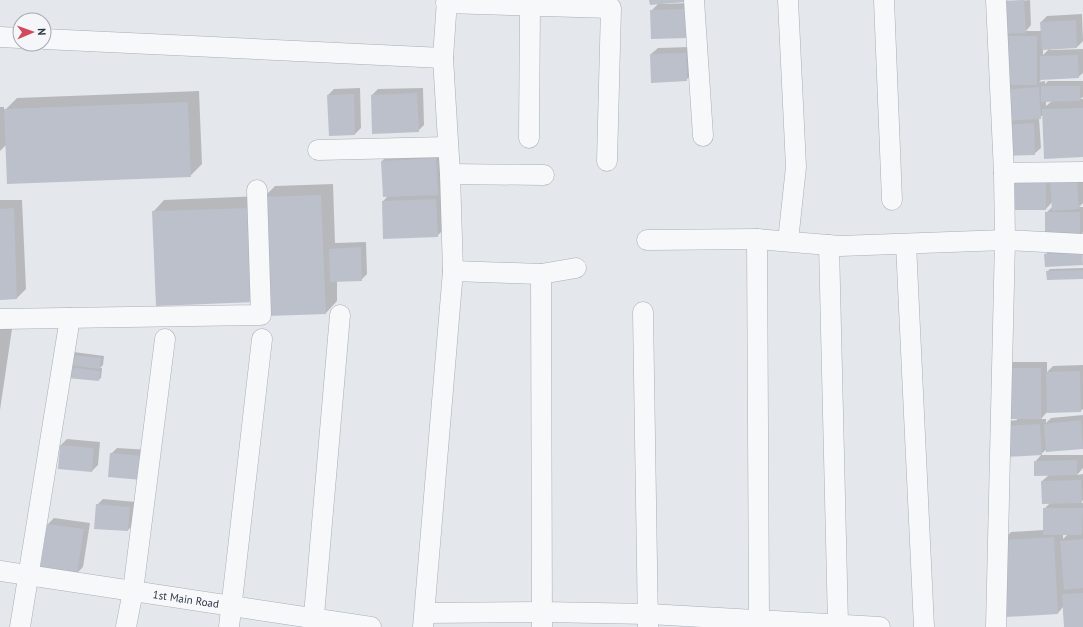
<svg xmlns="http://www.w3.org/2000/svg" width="1083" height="627" font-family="'PT Sans',sans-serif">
<rect width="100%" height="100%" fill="#e4e7ec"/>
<!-- shadow -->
<g fill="#0003" fill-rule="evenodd">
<polygon points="650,0 685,0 663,3 663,4 691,3 692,31 651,11 659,3"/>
<path d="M1030,0L1031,25L1026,31H1042L1041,22L1047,16L1082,14L1083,41L1077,47L1050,49V50L1083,49V73L1078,77L1042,79L1039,82L1045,81V84L1048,81H1083V97L1080,99H1083V156L1043,115L1039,118L1041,148L1034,154L1005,155L1006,2ZM1043,49H1049L1043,55ZM1046,101H1052L1046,106Z"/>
<polygon points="691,47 692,74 686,80 651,54 658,48"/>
<polygon points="360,88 361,128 355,134 328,95 334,89"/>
<polygon points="423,88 424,125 418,131 372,95 378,89"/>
<polygon points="199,91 202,164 190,176 7,144 0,151 0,107 4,107 4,111 17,98"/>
<polygon points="445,150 446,227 437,236 383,201 388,196 382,161 391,152"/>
<polygon points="1083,178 1083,203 1079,207 1083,207 1083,232 1080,236 1046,213 1053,206 1052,202 1046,209 1007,182"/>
<polygon points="333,184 335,243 366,242 367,274 361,280 337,281 337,301 326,313 153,212 164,200 262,196 262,199 275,186"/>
<polygon points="0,200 22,200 26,289 17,298 0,299"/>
<polygon points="1083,247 1082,264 1045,255 1051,249"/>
<polygon points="1083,268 1083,277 1048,271 1050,269"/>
<polygon points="0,328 12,329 0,410"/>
<polygon points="74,352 104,356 103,365 100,368 102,368 101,378 98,380 70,368"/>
<polygon points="1011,362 1047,362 1047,372 1053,366 1083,365 1083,409 1080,411 1047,412 1041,419 1046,419 1046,423 1051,418 1083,415 1083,448 1047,449 1041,454 1006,456 1010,421 1017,420"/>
<polygon points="67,439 100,442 98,465 92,471 61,445"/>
<polygon points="117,448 150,450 148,473 111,454"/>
<path d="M1041,455H1083V468L1077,475L1083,474V500L1081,503H1083V627H1065L1063,607L1058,613L1002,541L1011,532L1044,530V509L1050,503L1042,481L1049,475L1035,462ZM1063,534H1068L1063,539Z"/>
<polygon points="103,499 136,502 134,524 128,530 97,505"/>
<polygon points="54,518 90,523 83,567 77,573 41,568 48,524"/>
</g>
<!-- building -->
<g fill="#bbc0ca">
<polygon points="649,0 684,0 685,2 650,5"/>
<polygon points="1024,0 1026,33 1001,34 1000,1"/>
<polygon points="686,9 687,38 651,39 650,10"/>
<polygon points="1076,20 1077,48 1042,50 1040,22"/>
<polygon points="1002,36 1037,36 1037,85 1003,85"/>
<polygon points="686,53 687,81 651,83 650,54"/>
<polygon points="1078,55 1079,78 1040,80 1040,56"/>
<polygon points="1041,86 1080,86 1080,101 1041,102"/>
<polygon points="1039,87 1041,119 1003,121 1001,90"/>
<polygon points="417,93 419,132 372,134 371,95"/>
<polygon points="354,94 355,135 329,136 327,95"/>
<polygon points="188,102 191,177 7,184 4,109"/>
<polygon points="1083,108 1083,157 1044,159 1042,109"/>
<polygon points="1034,123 1035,155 1004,156 1003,125"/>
<polygon points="436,158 438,195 383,197 381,161"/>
<polygon points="1077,179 1079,209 1052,211 1050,181"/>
<polygon points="1046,181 1046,210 1007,210 1006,182"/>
<polygon points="321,195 326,314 267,316 262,197"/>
<polygon points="436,199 438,237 383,239 382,201"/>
<polygon points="14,208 17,299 0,300 0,209"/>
<polygon points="251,208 255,302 156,306 152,211"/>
<rect x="1045" y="212" width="35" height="25"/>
<polygon points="361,247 362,281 330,282 329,249"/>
<polygon points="1082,253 1083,265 1045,267 1044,254"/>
<polygon points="1083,270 1083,279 1047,280 1046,271"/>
<polygon points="70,355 101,358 100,369 69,365"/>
<polygon points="69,367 100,371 99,381 67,378"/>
<rect x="1004" y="368" width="37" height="51"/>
<polygon points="1080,371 1081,412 1047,413 1046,372"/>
<polygon points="1081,420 1083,449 1046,452 1044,424"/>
<polygon points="1040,424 1042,455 1005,457 1003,426"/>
<polygon points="60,445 94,448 92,472 58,469"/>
<polygon points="110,453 144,456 142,480 108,477"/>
<polygon points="1077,460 1077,475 1034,476 1034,461"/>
<polygon points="1081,480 1082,503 1042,504 1041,481"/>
<polygon points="96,504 130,507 128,531 94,529"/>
<polygon points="1043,508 1083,508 1082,535 1043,535"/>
<polygon points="47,524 84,529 77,574 40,569"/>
<polygon points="1054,537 1058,614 1005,617 1001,540"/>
<polygon points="1083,539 1083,588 1064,590 1060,541"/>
<polygon points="1083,593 1083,627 1064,627 1062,594"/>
</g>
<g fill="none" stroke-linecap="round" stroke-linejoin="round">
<defs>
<g id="street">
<polyline points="694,0 703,136"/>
<polyline points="884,0 892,200"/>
<polyline points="996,0 1004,173 1005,240 996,627"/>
<polyline points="446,3 611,8 607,161"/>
<polyline points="0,37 20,38"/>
<polyline points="44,39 443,58"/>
<polyline points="529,138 530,6"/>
<polyline points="318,150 448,147"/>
<polyline points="1004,173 1083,172"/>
<polyline points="450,174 544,175"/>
<polyline points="757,239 759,620"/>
<polyline points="647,240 757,239 840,246 1005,240 1083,244"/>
<polyline points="788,241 796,167 788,0"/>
<polyline points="906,244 924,627"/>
<polyline points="829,245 838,624"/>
<polyline points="453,271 541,274 576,268"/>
<polyline points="541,274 542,627"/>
<polyline points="643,312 648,627"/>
<polyline points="0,319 261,315 257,190"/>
<path id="s1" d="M0,571L371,627"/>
<polyline points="425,613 543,612 649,614 880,627"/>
<polyline points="20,627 70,318"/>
<polyline points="126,627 133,591 165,339"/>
<polyline points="229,627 262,339"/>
<polyline points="313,627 340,315"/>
<polyline points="423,627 453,271 450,174 443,58 447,0"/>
</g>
</defs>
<!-- street casing -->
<use href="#street" stroke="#a9aeb7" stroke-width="21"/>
<!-- street -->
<use href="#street" stroke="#f7f8fa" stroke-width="20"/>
</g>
<g text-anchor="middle" stroke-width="3.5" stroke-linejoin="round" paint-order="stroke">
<!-- street labels -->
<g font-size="11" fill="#2b3445" stroke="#f4f6f9">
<text dy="4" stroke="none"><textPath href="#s1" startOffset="188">1st Main Road</textPath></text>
</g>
</g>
<!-- north arrow -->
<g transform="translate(32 32) rotate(88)"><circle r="19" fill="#f4f6f9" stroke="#a4a8b1"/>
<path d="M0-3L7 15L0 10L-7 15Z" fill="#d1495b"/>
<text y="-6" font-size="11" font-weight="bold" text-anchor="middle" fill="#2b3445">N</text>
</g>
</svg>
